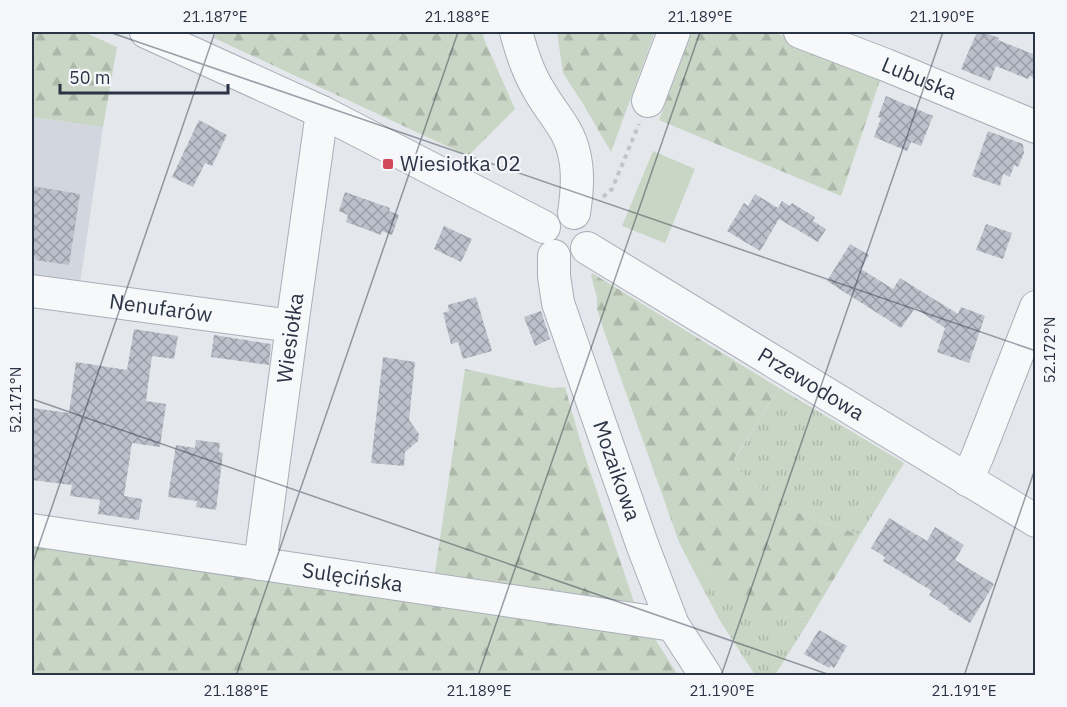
<svg xmlns="http://www.w3.org/2000/svg" width="1067" height="707" font-family="'IBM Plex Sans',sans-serif">
<defs>
<pattern id="grass-tufts" width="24" height="20" patternUnits="userSpaceOnUse" patternTransform="scale(1.5)"><rect width="24" height="20" fill="#c9d6c5"/><path d="M3 7l-1-3M5 7V3M7 7l1-3M15 17l-1-3M17 17v-4M19 17l1-3" fill="none" stroke="#adb8ab"/></pattern>
<pattern id="forest-firs" width="22" height="20" patternUnits="userSpaceOnUse" patternTransform="scale(1.5)"><rect width="22" height="20" fill="#c9d6c5"/><path d="M5 1l3.5 6h-7zM16 11l3.5 6h-7z" fill="#adb8ab"/></pattern>
<pattern id="building-cross-hatch" width="8" height="8" patternUnits="userSpaceOnUse" patternTransform="scale(1.5)"><rect width="8" height="8" fill="#bbc0ca"/><path d="M0 0l8 8M0 8l8-8" fill="none" stroke="#989da6"/></pattern>
</defs>
<rect width="100%" height="100%" fill="#e4e7ec"/>
<!-- built -->
<polygon fill="#d2d6de" points="32,117 103,127 80,284 32,277"/>
<!-- grass -->
<g fill="url(#grass-tufts)">
<polygon points="779,388 904,463 860,535 788,509 739,471 734,460"/>
<polygon points="686,556 713,577 779,618 812,616 775,675 755,675 719,619"/>
</g>
<!-- forest -->
<g fill="url(#forest-firs)">
<polygon points="32,32 84,32 117,47 103,127 32,117"/>
<polygon points="217,32 483,32 484,39 515,109 468,156 214,38"/>
<polygon points="557,32 655,32 611,152 585,107 563,73"/>
<polygon points="692,32 774,32 881,77 841,196 659,120"/>
<polygon points="592,273 779,388 734,459 739,471 788,509 860,535 812,616 779,618 740,605 713,577 686,556 679,542 604,331 597,309 597,298 591,275"/>
<polygon points="465,369 552,388 565,387 582,447 634,602 435,573"/>
<polygon points="32,539 648,628 678,675 32,676"/>
</g>
<!-- pitch -->
<polygon fill="#c9d6c5" points="653,151 695,169 665,243 622,226"/>
<!-- building -->
<g fill="url(#building-cross-hatch)">
<polygon points="977,32 983,32 999,38 998,40 1035,55 1035,79 1030,76 1028,79 996,66 990,81 961,69"/>
<polygon points="886,96 933,116 921,146 911,142 907,151 874,137 881,118 878,117"/>
<polygon points="199,120 227,135 212,166 205,163 193,187 172,177"/>
<polygon points="988,131 1023,144 1024,153 1018,167 1014,165 1010,177 1003,174 1000,186 972,176"/>
<polygon points="32,186 80,194 69,265 35,260 36,257 32,256"/>
<polygon points="345,192 390,208 389,211 399,215 392,235 382,231 381,235 346,222 348,215 339,211"/>
<polygon points="755,194 778,208 782,201 790,206 792,203 815,217 813,221 826,229 818,242 779,219 760,251 727,231 744,203 748,206"/>
<polygon points="986,224 1012,233 1003,259 976,250"/>
<polygon points="444,226 472,239 461,262 434,249"/>
<polygon points="850,244 869,255 861,269 893,289 900,278 958,314 961,307 985,316 969,363 937,352 945,328 915,308 901,328 827,281"/>
<polygon points="476,297 492,351 463,359 458,342 451,344 443,313 449,311 448,305"/>
<polygon points="541,311 550,339 535,346 524,317"/>
<polygon points="134,329 178,336 174,359 152,356 146,401 166,404 160,447 132,443 124,496 142,499 139,520 98,514 100,500 70,496 72,485 32,480 32,408 69,413 76,362 127,370"/>
<polygon points="214,335 271,344 269,365 211,357"/>
<polygon points="383,357 415,362 409,420 419,434 418,441 405,452 404,466 371,463"/>
<polygon points="196,440 220,443 219,452 223,453 216,510 196,507 197,501 168,497 176,445 195,448"/>
<polygon points="889,518 927,541 935,527 964,545 955,560 994,584 970,623 948,609 949,608 929,595 932,591 883,561 885,557 871,548"/>
<polygon points="819,630 847,646 834,668 831,666 829,668 804,654"/>
</g>
<g fill="none" stroke-linecap="round" stroke-linejoin="round">
<defs>
<g id="minor">
<polyline points="146,32 322,112 544,227"/>
<path d="M516,32C522,53 528,73 540,92C551,112 569,129 574,153C579,173 577,193 574,213"/>
<path id="s1" d="M800,32L886,65L1036,127"/>
<polyline points="648,101 674,32"/>
<path id="s2" d="M587,248L1036,521"/>
<path id="s3" d="M554,256V276L558,303L642,544L673,625L706,676"/>
<path id="s4" d="M32,291L292,326"/>
<polyline points="967,480 978,455 1036,307"/>
<path id="s5" d="M32,530L673,625"/>
<path id="s6" d="M260,564L292,326L322,112"/>
</g>
</defs>
<!-- minor casing -->
<use href="#minor" stroke="#a9aeb7" stroke-width="34"/>
<!-- path -->
<polyline stroke="#c2c5cb" stroke-width="4" stroke-dasharray="4.5 4.5" stroke-linecap="butt" points="603,197 612,189 639,124"/>
<!-- minor -->
<use href="#minor" stroke="#f7f8fa" stroke-width="32"/>
</g>
<!-- ticks -->
<path fill="none" stroke="#2b3445" stroke-width="1.5" stroke-opacity="0.45" d="M109,32L1036,351M32,399L833,676M32,565L215,32M236,676L458,32M478,676L700,32M721,676L943,32M964,676L1036,466"/>
<!-- markers -->
<rect fill="#d1495b" stroke="#f4f6f9" stroke-width="2" x="382" y="158" width="12" height="12" rx="3"/>
<g text-anchor="middle" stroke-width="4.5" stroke-linejoin="round" paint-order="stroke">
<!-- street labels -->
<g font-size="21" fill="#2b3445" stroke="#f4f6f9">
<text dy="7" stroke="none"><textPath href="#s1" startOffset="128">Lubuska</textPath></text>
<text dy="7" stroke="none"><textPath href="#s4" startOffset="130">Nenufarów</textPath></text>
<text dy="7" stroke="none"><textPath href="#s6" startOffset="228">Wiesiołka</textPath></text>
<text dy="7" stroke="none"><textPath href="#s2" startOffset="262">Przewodowa</textPath></text>
<text dy="7" stroke="none"><textPath href="#s3" startOffset="225">Mozaikowa</textPath></text>
<text dy="7" stroke="none"><textPath href="#s5" startOffset="324">Sulęcińska</textPath></text>
</g>
<!-- poi labels -->
<g font-size="21" fill="#2b3445" stroke="#f4f6f9" text-anchor="start">
<text x="400" y="171">Wiesiołka 02</text>
</g>
</g>
<!-- border -->
<rect width="1067" height="707" fill="none" stroke="#f4f6f9" stroke-width="66"/>
<!-- scale -->
<path d="M60 84v9h168v-9" fill="none" stroke="#2b3445" stroke-width="3"/>
<text x="69" y="84" font-size="18" fill="#2b3445" stroke="#f4f6f9" stroke-width="4.5" paint-order="stroke">50 m</text>
<rect x="33" y="33" width="1001" height="641" fill="none" stroke="#2b3445" stroke-width="2"/>
<g font-size="15" text-anchor="middle" fill="#2b3445">
<text x="215" y="22">21.187°E</text>
<text x="457" y="22">21.188°E</text>
<text x="700" y="22">21.189°E</text>
<text x="942" y="22">21.190°E</text>
<text transform="translate(1050 350) rotate(-90)" y="5">52.172°N</text>
<text transform="translate(16 400) rotate(-90)" y="5">52.171°N</text>
<text x="236" y="696">21.188°E</text>
<text x="479" y="696">21.189°E</text>
<text x="722" y="696">21.190°E</text>
<text x="964" y="696">21.191°E</text>
</g>
</svg>
